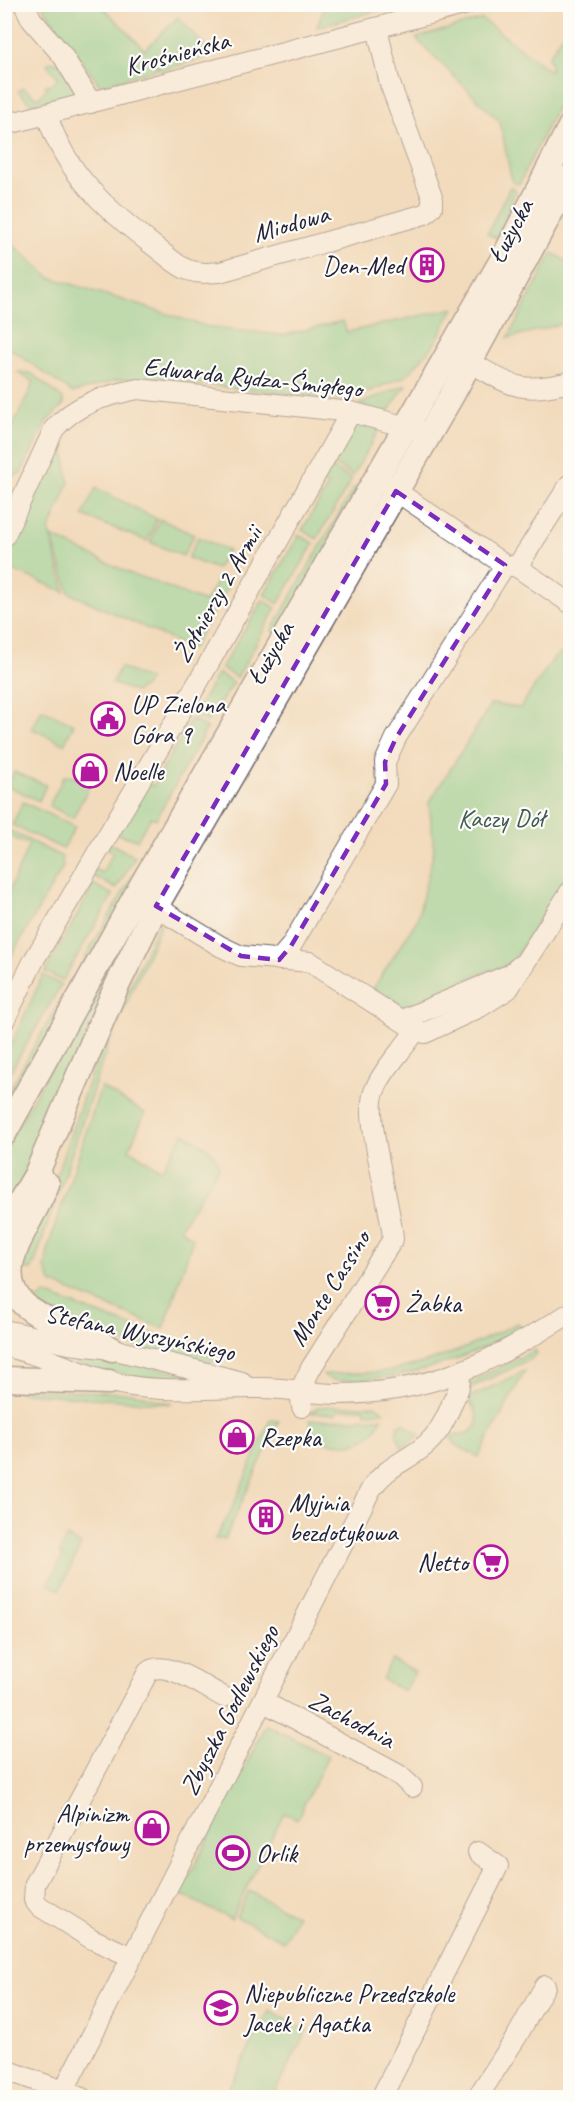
<svg xmlns="http://www.w3.org/2000/svg" width="575" height="2102" font-family="Caveat,sans-serif">
<rect width="100%" height="100%" fill="#fdfcf7"/>
<filter id="ink" filterUnits="userSpaceOnUse"><feTurbulence type="fractalNoise" baseFrequency=".0167" numOctaves="2"/><feDisplacementMap in="SourceGraphic" scale="12" xChannelSelector="R" yChannelSelector="G"/><feConvolveMatrix kernelMatrix="1 2 1 2 8 2 1 2 1" color-interpolation-filters="sRGB"/></filter>
<filter id="wash" filterUnits="userSpaceOnUse"><feTurbulence type="fractalNoise" baseFrequency=".008" numOctaves="4" result="noise"/><feDisplacementMap in="SourceGraphic" scale="24" xChannelSelector="R" yChannelSelector="G"/><feGaussianBlur stdDeviation="1.35" result="paint"/><feColorMatrix in="noise" values="0 0 0 0 0 0 0 0 0 0 0 0 0 0 0 0 0 1.4 0 .05"/><feComposite in="paint" operator="in"/></filter>
<g filter="url(#wash)">
<rect width="100%" height="100%" fill="#f2dbbc"/>
<!-- green -->
<g fill="#84d99c" stroke="#537e6c" stroke-width="1.5">
<polygon points="45,5 101,5 145,50 178,17 213,55 162,71 153,60 158,69 100,86 43,7"/>
<polygon points="325,5 378,5 381,10 317,27"/>
<polygon points="482,19 550,71 551,65 548,57 570,24 570,80 519,184 512,182 500,122 416,38"/>
<polygon points="51,61 58,63 82,92 31,104 18,91 23,88 38,98 47,89 45,86 48,84 50,86 58,78 47,64"/>
<polygon points="510,187 516,190 497,238 487,234"/>
<polygon points="4,241 9,241 49,277 212,328 284,335 343,321 347,332 454,308 433,346 406,376 348,400 146,379 117,380 73,393 5,345"/>
<polygon points="552,253 570,263 570,322 508,338"/>
<polygon points="17,372 31,373 62,398 64,404 47,421 21,473 7,479 5,477 4,444 34,382"/>
<polygon points="406,385 388,412 358,405 405,385"/>
<polygon points="355,423 379,429 353,476 330,462"/>
<polygon points="56,449 64,450 69,483 49,531 65,592 5,567 4,555"/>
<polygon points="328,466 352,479 317,539 302,530 328,486 319,481"/>
<polygon points="363,484 277,635 272,630 353,489"/>
<polygon points="96,488 157,519 147,541 83,516"/>
<polygon points="160,519 194,535 183,556 150,542"/>
<polygon points="299,535 314,543 278,604 264,594"/>
<polygon points="52,537 140,578 142,577 205,602 219,577 230,583 192,649 69,593"/>
<polygon points="198,537 228,550 217,569 188,558"/>
<polygon points="263,600 276,608 237,678 221,668"/>
<polygon points="570,647 570,871 514,960 503,967 477,975 403,1009 373,989 417,920 434,850 429,803 491,704 520,708 554,658"/>
<polygon points="120,667 149,680 146,686 135,692 112,683"/>
<polygon points="218,673 234,683 207,722 194,715"/>
<polygon points="42,709 74,724 64,744 32,729"/>
<polygon points="191,719 207,728 156,819 151,817 137,840 115,833 144,782 153,786"/>
<polygon points="14,772 46,785 39,801 7,786"/>
<polygon points="64,776 76,777 91,783 73,818 49,806"/>
<polygon points="23,802 75,827 63,849 12,825"/>
<polygon points="160,828 165,830 5,1116 5,1097"/>
<polygon points="6,829 62,857 63,867 11,956 5,952 5,900 29,845 7,835 5,840"/>
<polygon points="108,842 135,857 116,889 90,874 94,869 102,873 113,852 106,848"/>
<polygon points="86,880 113,895 63,980 61,980 45,972 92,889 85,885"/>
<polygon points="137,921 5,1222 4,1151 8,1143 90,997"/>
<polygon points="162,923 108,1045 35,1262 31,1270 16,1270 55,1179 94,1065 158,924"/>
<polygon points="43,975 61,985 5,1081 5,1058"/>
<path d="M101,1087L145,1113L129,1149L161,1170L184,1133C198,1142 216,1149 219,1167L180,1228L193,1238L164,1329L51,1283L45,1268L49,1244Z"/>
<path d="M45,1294L216,1358L219,1362C156,1363 88,1328 30,1305Z"/>
<path d="M517,1323L523,1327C472,1357 412,1379 352,1380C342,1380 330,1383 323,1374C344,1373 365,1374 387,1371C433,1364 476,1345 517,1323Z"/>
<polygon points="10,1337 210,1379 208,1385 145,1379 93,1369"/>
<polygon points="535,1350 537,1353 531,1359 466,1390 472,1381"/>
<path d="M525,1371L478,1457L456,1445L450,1436C481,1434 484,1423 468,1398Z"/>
<polygon points="14,1389 133,1393 173,1404 22,1393"/>
<polygon points="375,1405 384,1412 365,1413 364,1408 336,1410 336,1414 311,1413 318,1407"/>
<path d="M382,1418C369,1446 350,1447 321,1441L312,1430L310,1420Z"/>
<polygon points="270,1420 279,1421 225,1539 215,1539 229,1515"/>
<polygon points="403,1423 420,1435 402,1448 396,1433 398,1426"/>
<polygon points="67,1537 81,1545 60,1590 48,1584 63,1556 59,1553"/>
<polygon points="392,1660 415,1672 404,1691 382,1679"/>
<polygon points="266,1725 328,1756 297,1819 284,1813 231,1919 180,1894"/>
<polygon points="249,1891 297,1916 284,1941 236,1917"/>
<polygon points="269,2011 307,2030 272,2097 224,2097"/>
</g>
</g>
<g filter="url(#ink)">
<g fill="none" stroke-linecap="round" stroke-linejoin="round">
<defs>
<g id="minor">
<polyline points="24,4 32,20 63,56 91,103"/>
<path d="M47,115C65,173 107,210 154,246C164,253 176,266 188,270C199,274 208,273 220,272L425,214L432,207V197L390,84L377,28"/>
<polyline points="4,125 467,4"/>
<path d="M470,362C513,387 520,394 570,382"/>
<polyline points="384,483 505,565 517,567 570,603"/>
<path d="M4,537L54,429C75,404 107,395 138,389L351,412L418,430"/>
<polyline points="517,567 570,484"/>
<polyline points="143,899 220,946 241,956 310,962 416,1030 425,1033 480,1007 508,989 570,892"/>
<polyline points="279,960 291,946 386,784 385,762 396,738 505,565"/>
<polyline points="402,1020 511,974 521,965"/>
<polyline points="4,1021 34,960 200,679 351,412"/>
<polyline points="4,1330 69,1344 112,1349 242,1382"/>
<path d="M4,1346C40,1354 73,1371 108,1381C157,1395 211,1387 262,1388C286,1388 310,1393 334,1394C429,1395 492,1362 570,1313"/>
<path d="M302,1407L300,1391L311,1368L393,1239C391,1205 364,1117 374,1092C382,1070 403,1050 416,1030"/>
<polyline points="264,1702 399,1775 412,1787"/>
<path d="M132,1957L92,1939L39,1906L34,1900L35,1884L148,1672C165,1658 206,1688 224,1697"/>
<polyline points="4,2069 82,2098"/>
<path d="M64,2090L371,1489C385,1468 404,1462 422,1448C438,1436 446,1419 453,1401C457,1393 462,1383 459,1374"/>
<polyline points="381,2098 498,1866 478,1852"/>
<polyline points="477,2098 517,2036 545,1986"/>
</g>
<g id="major">
<polyline points="4,1134 136,895 506,253 570,127"/>
<path d="M47,1184C37,1210 19,1234 12,1260C2,1303 39,1316 71,1329C85,1335 99,1342 112,1349"/>
<polyline points="4,1229 36,1175 114,992 156,906 452,395 570,177"/>
<polyline points="4,1379 109,1382"/>
</g>
</defs>
<!-- minor casing -->
<use href="#minor" stroke="#6b6368" stroke-width="22"/>
<!-- major casing -->
<use href="#major" stroke="#6b6368" stroke-width="27"/>
<!-- minor -->
<use href="#minor" stroke="#fff" stroke-width="20"/>
<!-- major -->
<use href="#major" stroke="#fff" stroke-width="24"/>
</g>
</g>
<!-- marked area -->
<path d="M0 0H575V2102H0ZM396,491L505,565L396,738L385,762L386,784L291,946L279,960L241,956L156,906Z" fill="#f2dbbc" fill-opacity=".55" fill-rule="evenodd"/>
<path fill="none" stroke="#7b2cbf" stroke-width="4.5" stroke-dasharray="12 8" stroke-linejoin="round" d="M396,491L505,565L396,738L385,762L386,784L291,946L279,960L241,956L156,906Z"/>
<!-- icons -->
<defs>
<symbol id="building-ring" viewBox="-11 -11 22 22"><circle r="9.5" fill="#fdfcf7" stroke="#b5179e" stroke-width="1.5"/><path d="M-4-6H4V6H1V3H-1V6H-4ZM-2.5-4.3h1.7v1.8h-1.7ZM.8-4.3h1.7v1.8H.8ZM-2.5-1h1.7V.8h-1.7ZM.8-1h1.7V.8H.8Z" fill="#b5179e"/></symbol>
<symbol id="civic-ring" viewBox="-11 -11 22 22"><circle r="9.5" fill="#fdfcf7" stroke="#b5179e" stroke-width="1.5"/><path d="M-.6-6.5H3V-4.5H.6V-3L4-1V1h2V6H-6V1h2V-1L-.6-3ZM-1.2 2.5V6h2.4V2.5Z" fill="#b5179e"/></symbol>
<symbol id="shop-ring" viewBox="-11 -11 22 22"><circle r="9.5" fill="#fdfcf7" stroke="#b5179e" stroke-width="1.5"/><path d="M-5-2.5h2.3a2.7 3.5 0 0 1 5.4 0H5L5.5 6h-11ZM-1.5-2.5h3a1.5 2.3 0 0 0-3 0Z" fill="#b5179e"/></symbol>
<symbol id="supermarket-ring" viewBox="-11 -11 22 22"><circle r="9.5" fill="#fdfcf7" stroke="#b5179e" stroke-width="1.5"/><path d="M-6-5.5h2.5l.6 2H6L4.5 2H-2.5L-4.4-4H-6ZM-1.5 3.2a1.3 1.3 0 1 0 .1 0ZM3 3.2a1.3 1.3 0 1 0 .1 0Z" fill="#b5179e"/></symbol>
<symbol id="stadium-ring" viewBox="-11 -11 22 22"><circle r="9.5" fill="#fdfcf7" stroke="#b5179e" stroke-width="1.5"/><path d="M0-5a6.5 5 0 1 0 0 10a6.5 5 0 1 0 0-10ZM-3.5-1.8h7v3.6h-7Z" fill="#b5179e"/></symbol>
<symbol id="school-ring" viewBox="-11 -11 22 22"><circle r="9.5" fill="#fdfcf7" stroke="#b5179e" stroke-width="1.5"/><path d="M0-5L7-2L0 1L-7-2ZM-4 1L0 2.5L4 1V4Q0 6-4 4Z" fill="#b5179e"/></symbol>
</defs>
<g fill-rule="evenodd">
<use href="#building-ring" x="408" y="246" width="38" height="38"/>
<use href="#civic-ring" x="89" y="700" width="38" height="38"/>
<use href="#shop-ring" x="71" y="752" width="38" height="38"/>
<use href="#supermarket-ring" x="363" y="1284" width="38" height="38"/>
<use href="#shop-ring" x="218" y="1418" width="38" height="38"/>
<use href="#building-ring" x="247" y="1498" width="38" height="38"/>
<use href="#supermarket-ring" x="472" y="1543" width="38" height="38"/>
<use href="#shop-ring" x="133" y="1809" width="38" height="38"/>
<use href="#stadium-ring" x="214" y="1834" width="38" height="38"/>
<use href="#school-ring" x="202" y="1989" width="38" height="38"/>
</g>
<g text-anchor="middle" stroke-width="4.5" stroke-linejoin="round" paint-order="stroke">
<!-- street labels -->
<g font-size="26" fill="#22223b" stroke="#fdfcf7">
<text transform="translate(177 53) rotate(-15)" y="9">Krośnieńska</text>
<text transform="translate(291 223) rotate(-16)" y="9">Miodowa</text>
<text transform="translate(510 231) rotate(-62)" y="9">Łużycka</text>
<text transform="translate(253 377) rotate(6)" y="9">Edwarda Rydza-Śmigłego</text>
<text transform="translate(217 594) rotate(-60)" y="9">Żołnierzy 2 Armii</text>
<text transform="translate(270 653) rotate(-60)" y="9">Łużycka</text>
<text transform="translate(329 1288) rotate(-58)" y="9">Monte Cassino</text>
<text transform="translate(140 1332) rotate(12)" y="9">Stefana Wyszyńskiego</text>
<text transform="translate(229 1710) rotate(-63)" y="9">Zbyszka Godlewskiego</text>
<text transform="translate(352 1719) rotate(28)" y="9">Zachodnia</text>
</g>
<!-- poi labels -->
<g font-size="26" fill="#22223b" stroke="#fdfcf7" text-anchor="start">
<text x="404" y="274" text-anchor="end">Den-Med</text>
<text x="131" y="713">UP Zielona<tspan x="131" dy="30">Góra 9</tspan></text>
<text x="113" y="780">Noelle</text>
<text x="405" y="1312">Żabka</text>
<text x="260" y="1446">Rzepka</text>
<text x="289" y="1511">Myjnia<tspan x="289" dy="30">bezdotykowa</tspan></text>
<text x="468" y="1571" text-anchor="end">Netto</text>
<text x="129" y="1822" text-anchor="end">Alpinizm<tspan x="129" dy="30">przemysłowy</tspan></text>
<text x="256" y="1862">Orlik</text>
<text x="244" y="2002">Niepubliczne Przedszkole<tspan x="244" dy="30">Jacek i Agatka</tspan></text>
</g>
<!-- park labels -->
<g font-size="26" fill="#3f5958" stroke="#fdfcf7">
<text x="501" y="827">Kaczy Dół</text>
</g>
</g>
<!-- margin -->
<rect width="575" height="2102" fill="none" stroke="#fdfcf7" stroke-width="24"/>
</svg>
